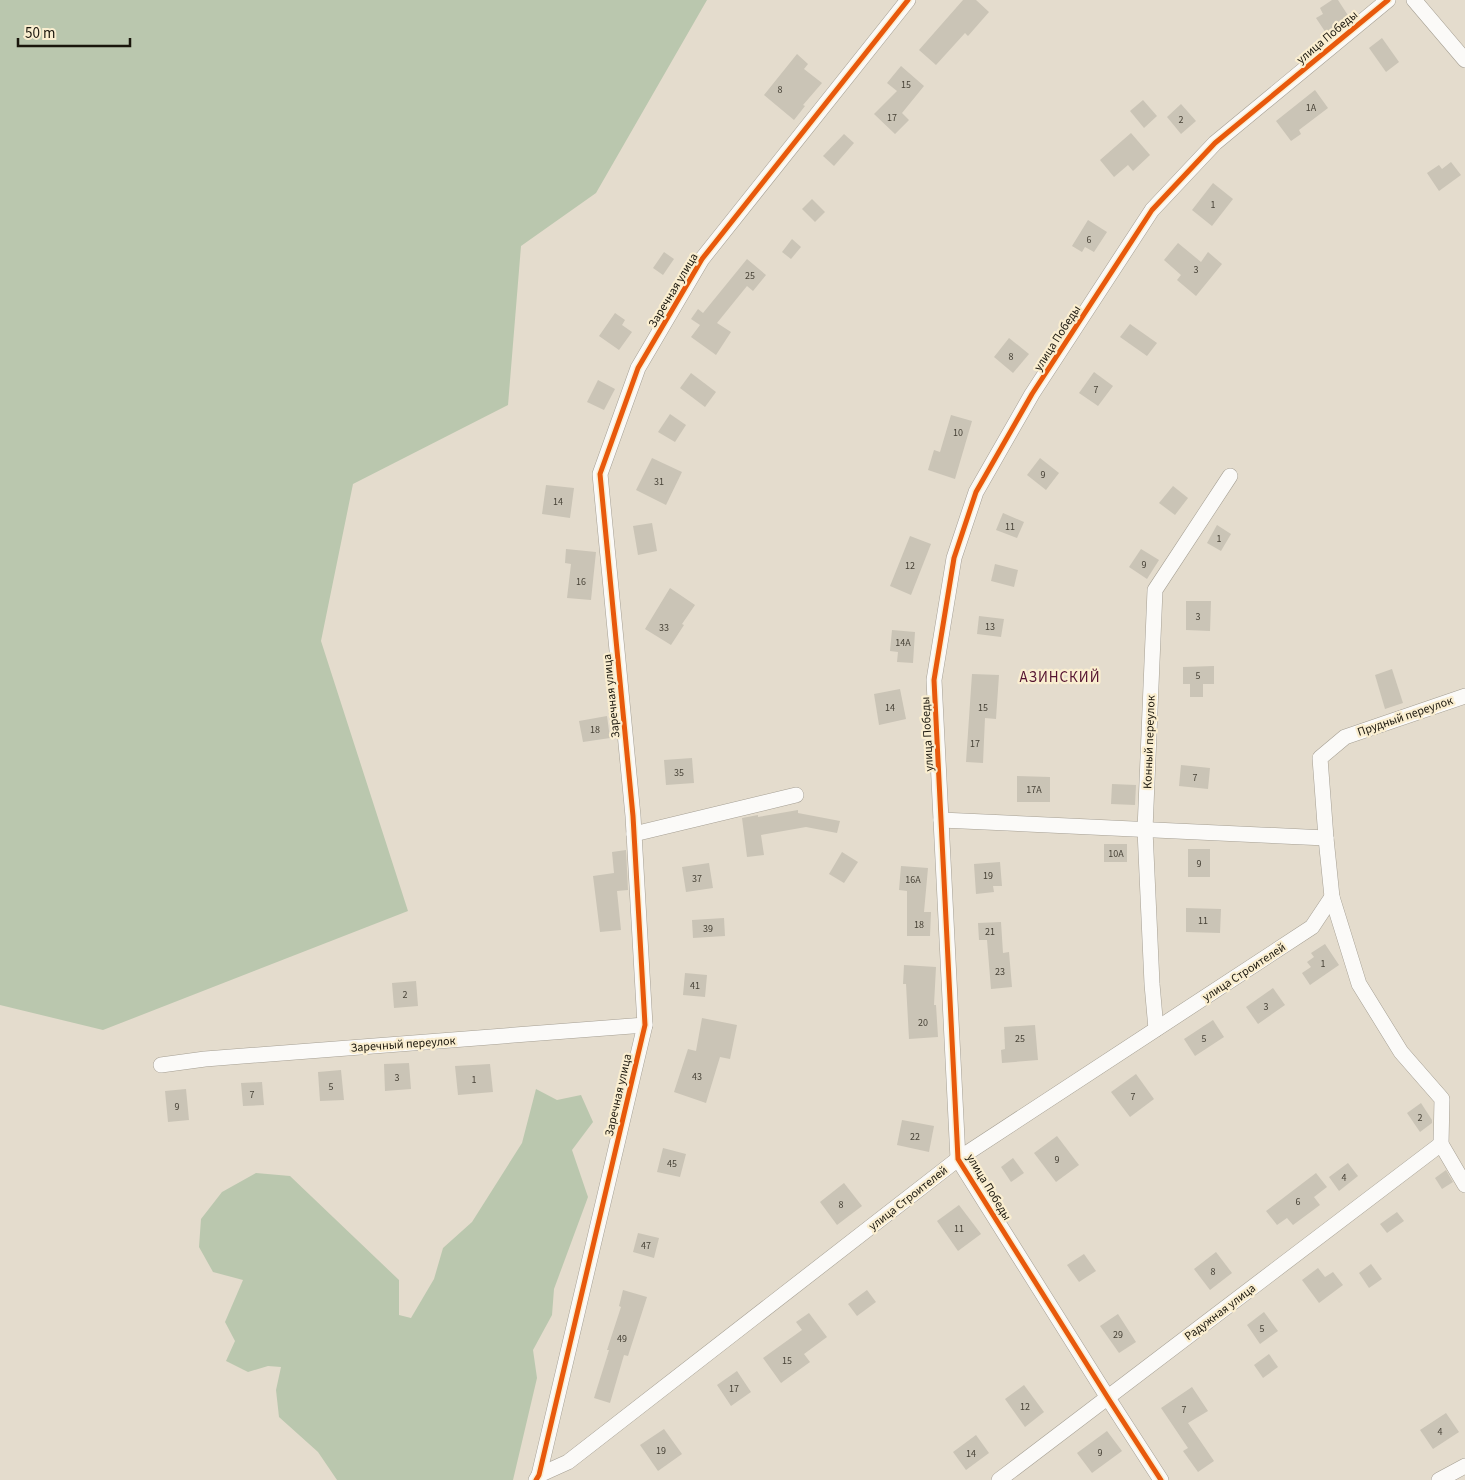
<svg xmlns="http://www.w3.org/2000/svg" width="1465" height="1480" font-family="'Source Sans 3',sans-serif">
<rect width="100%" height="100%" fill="#e4dccd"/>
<!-- forest -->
<g fill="#bac7ae">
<polygon points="0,0 707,0 596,193 521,246 508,405 353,484 321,641 408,911 103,1030 0,1005"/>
<polygon points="536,1089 557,1100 581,1095 593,1122 572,1150 588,1197 554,1289 552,1315 533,1350 537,1378 513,1480 337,1480 318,1452 279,1417 276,1390 281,1367 268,1366 248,1372 226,1361 235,1341 225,1322 243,1280 213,1272 199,1247 201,1219 222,1192 256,1173 290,1176 399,1280 399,1315 411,1318 434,1279 443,1248 472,1222 522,1143"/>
</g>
<!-- building -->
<g fill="#cac4b6">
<polygon points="963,0 976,0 989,12 968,36 965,33 936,65 919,50"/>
<polygon points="1332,0 1338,0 1349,17 1326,33 1316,18 1323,14 1320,8"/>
<polygon points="1382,38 1399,62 1386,72 1369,48"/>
<polygon points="797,54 808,64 804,69 822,83 803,105 805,106 794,120 764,95"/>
<polygon points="901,66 924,86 902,113 909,120 895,134 874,114 897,91 887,83"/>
<polygon points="1315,90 1328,108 1299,130 1301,134 1291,141 1276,121"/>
<polygon points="1143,100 1157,116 1144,128 1130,111"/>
<polygon points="1181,104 1196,121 1181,134 1167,117"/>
<polygon points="1131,133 1150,155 1133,171 1128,165 1114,177 1100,160"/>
<polygon points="844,134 854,143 834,166 823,156"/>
<polygon points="1451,162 1461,175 1439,191 1427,173 1439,165 1442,169"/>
<polygon points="1213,183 1233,199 1212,226 1192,210"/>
<polygon points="812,199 825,212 815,222 802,209"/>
<polygon points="1088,220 1107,232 1094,252 1085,247 1082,252 1072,246"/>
<polygon points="792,239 801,247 791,259 782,252"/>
<polygon points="1178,243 1201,262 1208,252 1222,264 1196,296 1177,280 1181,275 1164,260"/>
<polygon points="664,252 674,259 663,275 653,268"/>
<polygon points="747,259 766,275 753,291 747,286 717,323 731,332 716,355 691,337 700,325 691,319 698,309 703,313"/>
<polygon points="615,313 625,320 622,325 632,332 619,350 599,336"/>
<polygon points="1130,324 1157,343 1147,356 1120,337"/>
<polygon points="1009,338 1029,354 1013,373 994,357"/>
<polygon points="1094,372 1113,386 1098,406 1079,393"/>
<polygon points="691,373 716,392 705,407 680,388"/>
<polygon points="598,380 615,389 604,410 587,402"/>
<polygon points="670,414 686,425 675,442 658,432"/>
<polygon points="951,415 972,421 955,479 928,470 934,450 940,452"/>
<polygon points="652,458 682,472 666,505 636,490"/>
<polygon points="1040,458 1059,473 1046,490 1027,475"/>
<polygon points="546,485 574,488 570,518 542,514"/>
<polygon points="1173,486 1188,498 1175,515 1159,503"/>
<polygon points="1003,513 1024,522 1017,538 996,530"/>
<polygon points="652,523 657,551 638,555 633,526"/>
<polygon points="1217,525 1231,534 1221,551 1207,543"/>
<polygon points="910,536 931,544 911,595 890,586"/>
<polygon points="566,549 596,552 591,600 567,598 571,564 565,563"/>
<polygon points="1141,549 1159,560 1147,579 1129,567"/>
<polygon points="995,564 1018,570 1014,587 991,581"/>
<polygon points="670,588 695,605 682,624 684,625 671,645 645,629"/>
<polygon points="1186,601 1211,601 1210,631 1186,630"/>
<polygon points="979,616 1004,619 1001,637 977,634"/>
<polygon points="892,630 915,632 913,663 897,662 898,652 890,651"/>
<polygon points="1214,666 1214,684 1203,684 1203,697 1190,697 1190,684 1183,684 1183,667"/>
<polygon points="1392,669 1403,703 1385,709 1375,675"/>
<polygon points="972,674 999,675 996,719 985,718 983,763 966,762"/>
<polygon points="900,689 906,719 879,725 874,694"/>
<polygon points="607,716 610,738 583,742 579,721"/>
<polygon points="692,758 694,783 666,785 664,760"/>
<polygon points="1181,765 1210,768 1208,789 1179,786"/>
<polygon points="1017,776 1050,777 1050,802 1017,802"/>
<polygon points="1112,784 1136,785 1135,805 1111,804"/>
<polygon points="798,810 798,813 840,821 837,833 806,827 761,835 764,855 747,857 742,818 758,815 758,817"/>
<rect x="1104" y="844" width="23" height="18"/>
<rect x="1188" y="849" width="22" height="28"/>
<polygon points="626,850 628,890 617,891 621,930 600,932 593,876 614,873 612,852"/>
<polygon points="842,852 858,862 844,883 829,874"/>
<polygon points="1000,862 1002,886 993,886 994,892 976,894 974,864"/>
<polygon points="709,863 713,888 686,892 682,867"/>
<polygon points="901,866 928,868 924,912 931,912 930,936 907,936 907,891 899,890"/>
<polygon points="1186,908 1221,909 1220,933 1186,932"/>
<polygon points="724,918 725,936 693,938 692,920"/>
<polygon points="1001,922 1003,953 1009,952 1012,987 991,989 987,940 979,940 978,923"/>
<polygon points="1325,944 1339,965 1310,985 1302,973 1311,967 1307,962 1314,957 1311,953"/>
<polygon points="904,965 936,967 934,1005 936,1005 938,1037 909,1039 906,984 903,984"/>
<polygon points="685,973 707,975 705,997 683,995"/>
<polygon points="416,981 418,1006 394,1008 392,983"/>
<polygon points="1273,988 1285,1005 1258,1024 1246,1007"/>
<polygon points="702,1018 737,1025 730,1059 720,1057 706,1103 674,1092 688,1049 696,1051"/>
<polygon points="1213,1020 1224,1037 1195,1056 1184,1039"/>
<polygon points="1035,1025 1038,1060 1002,1063 1001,1050 1005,1049 1004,1027"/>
<polygon points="409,1063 411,1089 385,1091 384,1064"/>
<polygon points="490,1064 493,1092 458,1095 455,1066"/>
<polygon points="341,1070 344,1100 320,1101 318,1072"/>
<polygon points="1136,1074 1154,1099 1130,1117 1111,1092"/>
<polygon points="262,1082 264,1105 243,1106 241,1083"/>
<polygon points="186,1089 189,1120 168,1122 165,1091"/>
<polygon points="1421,1103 1432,1120 1432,1123 1420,1132 1407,1113"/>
<polygon points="902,1120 934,1126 929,1152 897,1145"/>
<polygon points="1057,1136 1079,1165 1056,1182 1034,1153"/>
<polygon points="663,1148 686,1154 680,1177 657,1172"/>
<polygon points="1013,1158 1024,1173 1011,1182 1001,1167"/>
<polygon points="1348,1163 1358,1176 1339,1191 1329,1177"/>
<polygon points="1446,1170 1453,1182 1442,1189 1435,1178"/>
<polygon points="1316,1173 1327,1187 1314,1197 1320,1205 1293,1225 1287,1218 1277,1225 1266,1211"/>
<polygon points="844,1183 862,1206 837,1225 820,1202"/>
<polygon points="959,1205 981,1234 958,1251 937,1221"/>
<polygon points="1397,1212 1404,1221 1387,1233 1380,1224"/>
<polygon points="638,1233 659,1238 654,1258 633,1252"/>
<polygon points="1216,1252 1232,1273 1210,1290 1194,1269"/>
<polygon points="1084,1254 1096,1271 1079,1282 1067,1265"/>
<polygon points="1371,1264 1382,1279 1369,1288 1359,1273"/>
<polygon points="1318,1268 1325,1277 1333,1272 1343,1285 1319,1303 1302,1280"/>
<polygon points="623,1290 647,1297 628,1356 624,1355 610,1403 594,1398 609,1350 607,1350 621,1307 619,1306"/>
<polygon points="867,1290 876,1302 857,1316 848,1304"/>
<polygon points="1264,1312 1278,1331 1260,1344 1247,1325"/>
<polygon points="809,1313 827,1337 804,1354 810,1362 781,1383 763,1358 802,1330 796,1322"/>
<polygon points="1118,1314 1136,1342 1119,1353 1100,1326"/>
<polygon points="1269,1354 1278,1367 1263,1378 1254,1365"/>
<polygon points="737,1371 751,1392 731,1406 717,1385"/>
<polygon points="1024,1385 1044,1412 1025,1427 1005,1399"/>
<polygon points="1192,1387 1208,1411 1188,1423 1214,1461 1198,1472 1183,1451 1188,1448 1161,1408"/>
<polygon points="1446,1413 1459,1432 1433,1449 1420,1430"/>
<polygon points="664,1429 682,1454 658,1471 640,1445"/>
<polygon points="1107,1431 1122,1451 1092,1473 1077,1453"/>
<polygon points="976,1435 989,1453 966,1470 953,1452"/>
</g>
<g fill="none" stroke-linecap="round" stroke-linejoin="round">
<defs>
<g id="minor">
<polyline points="1414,0 1465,60"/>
<polyline points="1465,696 1345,737 1320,758 1326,838 1332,897 1359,984 1401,1052 1442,1099 1441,1144 1465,1185"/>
<polyline points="941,820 1326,838"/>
<polyline points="634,834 796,795"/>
<polyline points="1156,1029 1152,984 1145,830 1155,590 1230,476"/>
<polyline points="161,1065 205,1059 645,1025"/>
<polyline points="539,1475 568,1462 958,1159 1312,927 1332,897"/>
<polyline points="536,1480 539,1475 645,1025 633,816 600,474 638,368 702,259 908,0"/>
<polyline points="999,1480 1441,1144"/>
<polyline points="1161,1480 1108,1398 958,1159 934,680 954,558 976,492 1032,394 1152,210 1215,143 1388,0"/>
<polyline points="1439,1480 1465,1466"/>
</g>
</defs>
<!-- minor casing -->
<use href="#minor" stroke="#a59f93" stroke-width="16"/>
<!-- minor -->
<use href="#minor" stroke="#fbfaf8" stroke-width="15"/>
<defs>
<g id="cycleway">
<polyline points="536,1480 539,1475 645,1025 633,816 600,474 638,368 702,259 908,0"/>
<polyline points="1161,1480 1108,1398 958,1159 934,680 954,558 976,492 1032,394 1152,210 1215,143 1388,0"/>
</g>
</defs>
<!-- cycleway casing -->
<use href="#cycleway" stroke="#faeed0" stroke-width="8"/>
<!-- cycleway -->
<use href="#cycleway" stroke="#e8590c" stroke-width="5"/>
</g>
<g text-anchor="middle" stroke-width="4.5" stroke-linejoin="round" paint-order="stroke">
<!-- number labels -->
<g font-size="10" fill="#474237">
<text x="906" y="88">15</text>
<text x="780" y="93">8</text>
<text x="1311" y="111">1А</text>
<text x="892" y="121">17</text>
<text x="1181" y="123">2</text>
<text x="1213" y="208">1</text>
<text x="1089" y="243">6</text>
<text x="1196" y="273">3</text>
<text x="750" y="279">25</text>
<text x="1011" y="360">8</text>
<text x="1096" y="393">7</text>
<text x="958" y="436">10</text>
<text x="1043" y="478">9</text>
<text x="659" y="485">31</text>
<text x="558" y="505">14</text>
<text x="1010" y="530">11</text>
<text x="1219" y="542">1</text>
<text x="1144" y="568">9</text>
<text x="910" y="569">12</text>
<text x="581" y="585">16</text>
<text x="1198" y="620">3</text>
<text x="990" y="630">13</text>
<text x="664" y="631">33</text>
<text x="903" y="646">14А</text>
<text x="1198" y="679">5</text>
<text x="890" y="711">14</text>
<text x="983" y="711">15</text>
<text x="595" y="733">18</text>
<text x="975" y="747">17</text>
<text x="679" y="776">35</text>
<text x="1195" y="781">7</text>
<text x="1034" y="793">17А</text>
<text x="1116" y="857">10А</text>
<text x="1199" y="867">9</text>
<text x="988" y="879">19</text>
<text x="697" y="882">37</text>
<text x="913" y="883">16А</text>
<text x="1203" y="924">11</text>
<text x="919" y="928">18</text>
<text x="708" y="932">39</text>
<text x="990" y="935">21</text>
<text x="1323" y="967">1</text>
<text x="1000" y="975">23</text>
<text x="695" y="989">41</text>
<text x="405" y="998">2</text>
<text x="1266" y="1010">3</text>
<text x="923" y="1026">20</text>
<text x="1020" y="1042">25</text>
<text x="1204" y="1042">5</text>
<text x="697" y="1080">43</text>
<text x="397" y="1081">3</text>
<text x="474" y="1083">1</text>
<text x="331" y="1090">5</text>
<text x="252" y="1098">7</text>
<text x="1133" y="1100">7</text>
<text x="177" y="1110">9</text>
<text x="1420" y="1121">2</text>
<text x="915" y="1140">22</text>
<text x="1057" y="1163">9</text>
<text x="672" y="1167">45</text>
<text x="1344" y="1181">4</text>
<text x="1298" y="1205">6</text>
<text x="841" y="1208">8</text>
<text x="959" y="1232">11</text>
<text x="646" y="1249">47</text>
<text x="1213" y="1275">8</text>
<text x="1262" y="1332">5</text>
<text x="1118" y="1338">29</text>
<text x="622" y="1342">49</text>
<text x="787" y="1364">15</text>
<text x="734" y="1392">17</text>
<text x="1025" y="1410">12</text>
<text x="1184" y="1413">7</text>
<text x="1440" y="1435">4</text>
<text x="661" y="1454">19</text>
<text x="1100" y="1456">9</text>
<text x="971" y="1457">14</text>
</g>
<!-- street labels -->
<g font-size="12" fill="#1a160c" stroke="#faeed0">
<text transform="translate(1327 37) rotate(-40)" y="4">улица Победы</text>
<text transform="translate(673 290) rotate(-59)" y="4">Заречная улица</text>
<text transform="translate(1057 338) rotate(-57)" y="4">улица Победы</text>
<text transform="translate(611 696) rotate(-96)" y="4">Заречная улица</text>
<text transform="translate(1405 716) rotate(-19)" y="4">Прудный переулок</text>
<text transform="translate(927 734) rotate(-93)" y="4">улица Победы</text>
<text transform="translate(1149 742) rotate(-88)" y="4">Конный переулок</text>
<text transform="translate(1244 972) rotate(-33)" y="4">улица Строителей</text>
<text transform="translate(403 1044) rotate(-4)" y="4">Заречный переулок</text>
<text transform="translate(618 1095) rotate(-77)" y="4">Заречная улица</text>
<text transform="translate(989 1187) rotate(59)" y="4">улица Победы</text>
<text transform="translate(908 1198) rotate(-38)" y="4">улица Строителей</text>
<text transform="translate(1220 1312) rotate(-37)" y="4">Радужная улица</text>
</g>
<!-- quarter labels -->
<g font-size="15" letter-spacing="1" fill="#54122f" stroke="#faeed0">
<text x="1060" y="682">АЗИНСКИЙ</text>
</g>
</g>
<!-- scale -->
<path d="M18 38v8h112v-8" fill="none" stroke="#1a160c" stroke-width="2.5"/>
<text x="25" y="38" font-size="15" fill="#1a160c" stroke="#faeed0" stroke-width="4" paint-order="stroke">50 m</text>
</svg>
